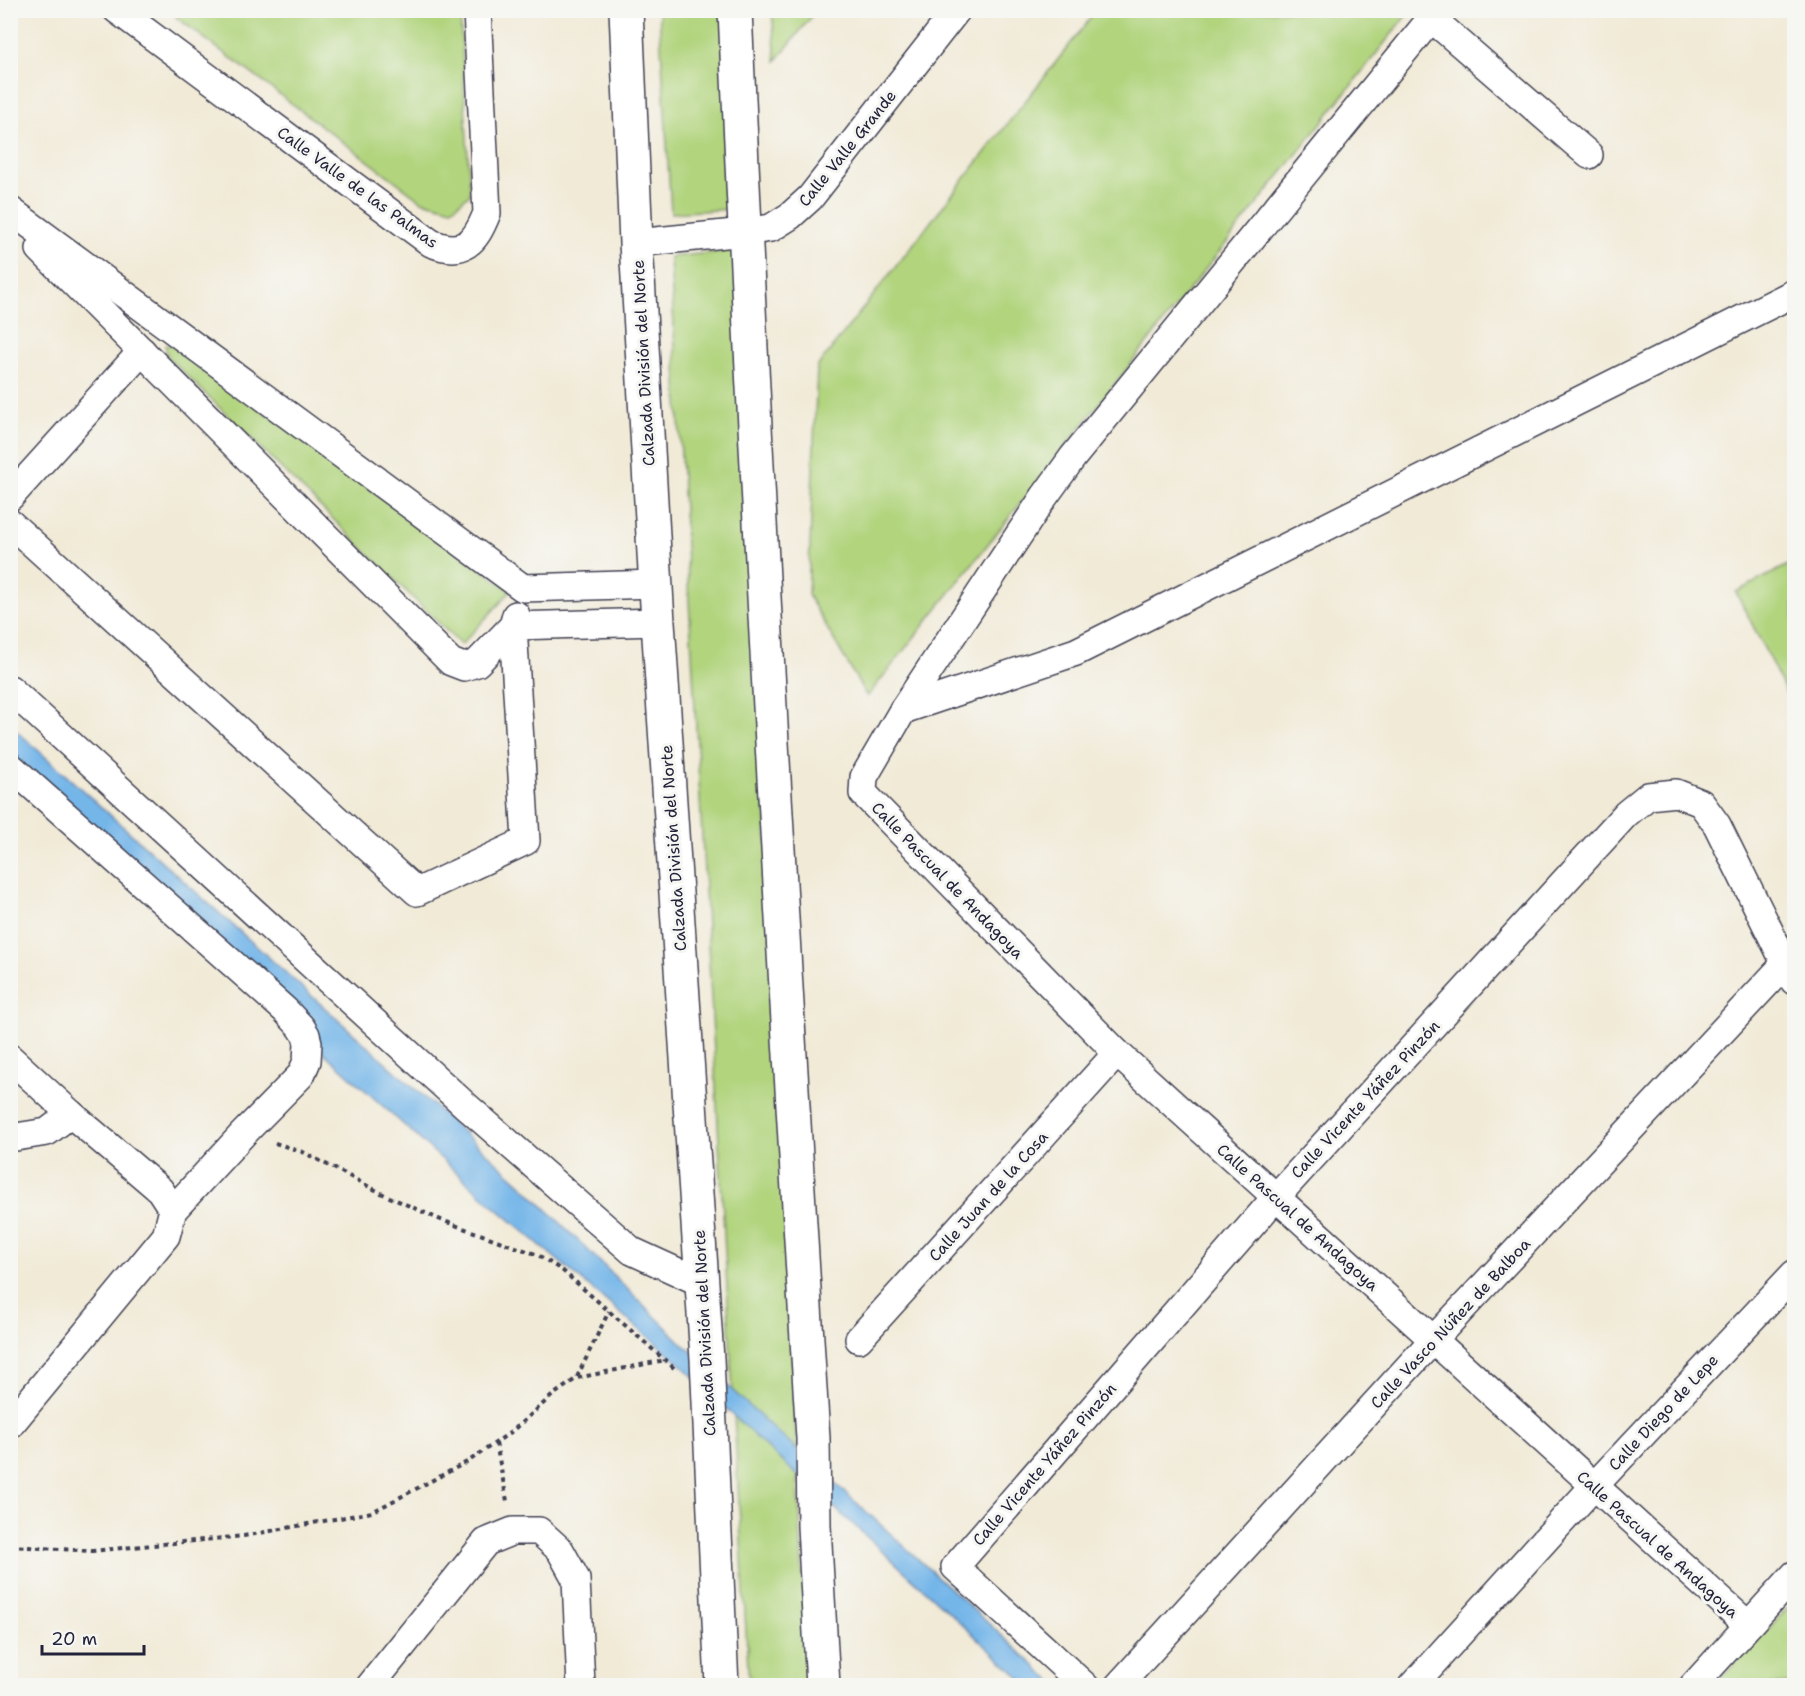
<svg xmlns="http://www.w3.org/2000/svg" width="1805" height="1696" font-family="'Shantell Sans',sans-serif">
<rect width="100%" height="100%" fill="#f6f6f2"/>
<filter id="ink" filterUnits="userSpaceOnUse"><feTurbulence type="fractalNoise" baseFrequency=".0167" numOctaves="2"/><feDisplacementMap in="SourceGraphic" scale="12" xChannelSelector="R" yChannelSelector="G"/><feConvolveMatrix kernelMatrix="1 2 1 2 8 2 1 2 1" color-interpolation-filters="sRGB"/></filter>
<filter id="wash" filterUnits="userSpaceOnUse"><feTurbulence type="fractalNoise" baseFrequency=".008" numOctaves="4" result="noise"/><feDisplacementMap in="SourceGraphic" scale="24" xChannelSelector="R" yChannelSelector="G"/><feGaussianBlur stdDeviation="1.35" result="paint"/><feColorMatrix in="noise" values="0 0 0 0 0 0 0 0 0 0 0 0 0 0 0 0 0 1.4 0 .05"/><feComposite in="paint" operator="in"/></filter>
<g filter="url(#wash)">
<rect width="100%" height="100%" fill="#f1ead7"/>
<!-- green -->
<g fill="#b1d47d" stroke="#6a7b5c" stroke-width="1.5">
<polygon points="181,10 460,11 470,194 452,209 422,201 176,17"/>
<polygon points="659,11 723,11 732,209 671,213"/>
<polygon points="772,11 816,11 776,61"/>
<polygon points="1096,11 1410,11 867,697 808,595 817,367"/>
<polygon points="738,250 808,1685 749,1685 670,257"/>
<polygon points="165,345 172,345 511,591 461,645 168,357"/>
<polygon points="1794,562 1794,708 1736,592"/>
<polygon points="1794,1602 1794,1685 1714,1685"/>
</g>
<!-- water -->
<polygon fill="#75b6e9" stroke="#4c6c92" stroke-width="1.5" points="11,726 521,1184 681,1342 778,1433 859,1505 1056,1685 1028,1685 855,1526 766,1447 677,1361 496,1208 11,771"/>
</g>
<g filter="url(#ink)">
<g fill="none" stroke-linecap="round" stroke-linejoin="round">
<defs>
<g id="minor">
<path d="M117,10L431,243C464,256 475,243 487,213L477,10"/>
<polyline points="1438,10 1073,457 1044,497 903,710 864,777 863,793 1117,1053 1748,1625"/>
<polyline points="1431,18 1589,155"/>
<polyline points="10,210 523,588 656,584"/>
<polyline points="636,243 745,232 771,228 790,216 810,198 957,10"/>
<polyline points="40,249 451,662 464,667 477,663 513,626 516,615"/>
<polyline points="10,497 142,351"/>
<polyline points="10,523 417,892 526,841 513,626 658,622"/>
<polyline points="10,689 465,1105 632,1251 702,1283"/>
<polyline points="903,710 1076,652 1794,293"/>
<polyline points="10,766 285,1010 301,1027 306,1035 308,1043 307,1061 301,1075 243,1134 173,1210 166,1236 10,1425"/>
<polyline points="10,1058 71,1114 160,1190 173,1210"/>
<polyline points="10,1136 16,1137 47,1132 71,1114"/>
<polyline points="859,1339 1117,1053"/>
<polyline points="370,1686 486,1542 513,1531 539,1531 560,1550 576,1579 581,1686"/>
<polyline points="1085,1686 955,1567 1276,1197 1626,814 1648,796 1676,793 1701,803 1717,825 1794,981"/>
<polyline points="1118,1686 1433,1340 1786,963"/>
<polyline points="1412,1686 1594,1486 1794,1274"/>
<polyline points="1693,1686 1794,1575"/>
</g>
<g id="tertiary">
<polyline points="626,10 636,243 658,622 707,1359 722,1686"/>
<path d="M735,10C756,487 784,963 813,1438L814,1526L823,1686"/>
</g>
</defs>
<!-- minor casing -->
<use href="#minor" stroke="#414052" stroke-width="30"/>
<!-- tertiary casing -->
<use href="#tertiary" stroke="#414052" stroke-width="36"/>
<!-- path -->
<g stroke="#414052" stroke-width="4" stroke-dasharray="4.5 4.5" stroke-linecap="butt">
<polyline points="275,1143 303,1152 385,1195 441,1220 538,1255 563,1271 674,1368"/>
<polyline points="577,1377 609,1311"/>
<polyline points="496,1443 507,1501"/>
<polyline points="10,1546 92,1551 244,1536 372,1512 469,1461 511,1432 553,1395 577,1378 665,1360"/>
</g>
<!-- minor -->
<use href="#minor" stroke="#fff" stroke-width="27"/>
<!-- tertiary -->
<use href="#tertiary" stroke="#fff" stroke-width="33"/>
</g>
</g>
<g text-anchor="middle" stroke-width="6" stroke-linejoin="round" paint-order="stroke">
<!-- street labels -->
<g font-size="16" fill="#22223b" stroke="#f6f6f2">
<text transform="translate(847 148) rotate(-51)" y="6">Calle Valle Grande</text>
<text transform="translate(358 187) rotate(36)" y="6">Calle Valle de las Palmas</text>
<text transform="translate(643 363) rotate(-93)" y="6">Calzada División del Norte</text>
<text transform="translate(673 848) rotate(-94)" y="6">Calzada División del Norte</text>
<text transform="translate(948 880) rotate(46)" y="6">Calle Pascual de Andagoya</text>
<text transform="translate(1365 1099) rotate(-47)" y="6">Calle Vicente Yáñez Pinzón</text>
<text transform="translate(988 1196) rotate(-48)" y="6">Calle Juan de la Cosa</text>
<text transform="translate(1298 1217) rotate(42)" y="6">Calle Pascual de Andagoya</text>
<text transform="translate(1450 1323) rotate(-47)" y="6">Calle Vasco Núñez de Balboa</text>
<text transform="translate(704 1333) rotate(-93)" y="6">Calzada División del Norte</text>
<text transform="translate(1663 1412) rotate(-47)" y="6">Calle Diego de Lepe</text>
<text transform="translate(1044 1464) rotate(-49)" y="6">Calle Vicente Yáñez Pinzón</text>
<text transform="translate(1658 1544) rotate(42)" y="6">Calle Pascual de Andagoya</text>
</g>
</g>
<!-- margin -->
<rect width="1805" height="1696" fill="none" stroke="#f6f6f2" stroke-width="36"/>
<!-- scale -->
<path d="M42 1645v9h102v-9" fill="none" stroke="#22223b" stroke-width="3"/>
<text x="51" y="1645" font-size="18" fill="#22223b" stroke="#f6f6f2" stroke-width="4.5" paint-order="stroke">20 m</text>
</svg>
